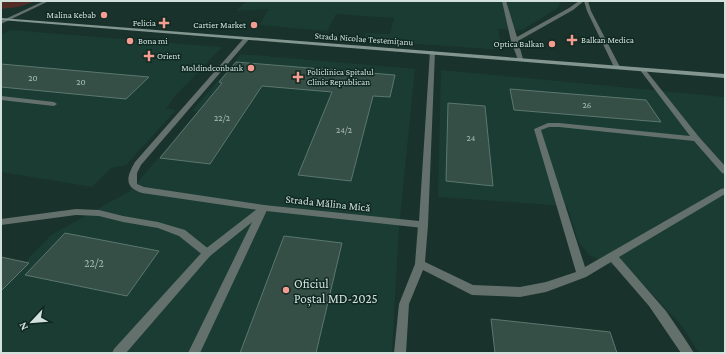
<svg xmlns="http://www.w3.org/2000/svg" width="726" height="354" font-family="'Crimson Pro',serif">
<rect width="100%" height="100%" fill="#19322b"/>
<!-- built -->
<g fill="#1a3c33">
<polygon points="246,1 561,1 558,8 522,30 498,29 502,50 364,40 366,33 390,34 394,18 336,14 327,31 259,25 269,9 236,11"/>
<polygon points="10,30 222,47 173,98 172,101 166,108 176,110 126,165 111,168 92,187 1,172 1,35"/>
<polygon points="241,54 415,69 399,228 392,353 1,353 1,287 51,235 130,191 197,112 192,111"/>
<polygon points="441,70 725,97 725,353 699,353 681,325 636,277 589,255 578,241 567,206 438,197"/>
</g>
<!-- green -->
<polygon fill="#532c27" points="1,1 36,1 18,7 1,9"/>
<!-- building -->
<g fill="#354f47" stroke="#5b776e">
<polygon points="236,62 395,75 390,97 373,96 351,181 298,175 332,92 262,86 210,164 160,158 222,83 219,82"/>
<polygon points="1,64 149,77 126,99 1,87"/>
<polygon points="510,89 646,100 661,122 514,110"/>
<polygon points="448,103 485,106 493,186 446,181"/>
<polygon points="65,233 159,251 127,296 25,275"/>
<polygon points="284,236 342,243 316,353 240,353"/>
<polygon points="1,257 29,263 1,291"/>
<polygon points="491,319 610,332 617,353 495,353"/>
</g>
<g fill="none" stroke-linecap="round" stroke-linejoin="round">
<!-- lane -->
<g fill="#64706c" fill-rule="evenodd">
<polygon points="502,1 506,1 517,37 569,8 579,1 588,1 591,11 620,67 617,69 614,67 587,11 584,1 573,10 518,41 523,59 518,60 511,41"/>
<path d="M245,37L250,38L141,165L137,173V184L144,187L264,205L267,206L268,208L200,353H188L258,210L142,193C123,187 127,176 135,162Z"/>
<polygon points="640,68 644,68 699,137 725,166 725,174 722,173 694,141 559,127 549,127 541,130 585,267 721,189 725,188 725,194 619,257 666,311 683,336 694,353 681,353 649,306 611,262 586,277 546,292 520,297 472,295 423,270 409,304 406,353 394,353 399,304 415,264 418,225 420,223 423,222 426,223 428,225 425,262 473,285 520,287 546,282 576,272 534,129 548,123 559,123 690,136 640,70"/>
<polygon points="1,96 54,102 57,104 54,106 1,100"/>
<polygon points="76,209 99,210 123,216 158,222 185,230 210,250 212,253 210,256 207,257 204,256 179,236 158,228 123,222 99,216 76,215 1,225 1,219"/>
</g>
<!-- street -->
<g fill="#64706c" fill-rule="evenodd">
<polygon points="44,1 49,1 1,24 1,21"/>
<polygon points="430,51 435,52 428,225 426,227 423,228 266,211 210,256 126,353 112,353 114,349 204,250 261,206 264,205 419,221"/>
</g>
<!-- secondary -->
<polygon fill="#83968f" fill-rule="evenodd" points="1,18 725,74 725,78 1,20"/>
</g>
<!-- markers -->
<g fill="#f59c90" stroke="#0f2821" stroke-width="1.5">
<circle cx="104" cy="15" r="4"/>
<path d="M162 17h4v4h4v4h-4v4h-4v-4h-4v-4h4z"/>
<circle cx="254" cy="25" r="4"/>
<path d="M570 34h4v4h4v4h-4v4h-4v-4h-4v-4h4z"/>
<circle cx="130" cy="41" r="4"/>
<circle cx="552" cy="44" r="4"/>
<path d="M147 50h4v4h4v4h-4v4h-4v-4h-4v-4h4z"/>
<circle cx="251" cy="68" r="4"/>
<path d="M296 71h4v4h4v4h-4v4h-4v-4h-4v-4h4z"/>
<circle cx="286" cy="290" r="4"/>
</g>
<g text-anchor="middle" stroke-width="3" stroke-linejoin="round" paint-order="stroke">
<!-- far-poi labels -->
<g font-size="9" fill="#d2e1dc" stroke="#0f2821" text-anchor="end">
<text x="96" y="18">Malina Kebab</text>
<text x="156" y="26">Felicia</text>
<text x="246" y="28">Cartier Market</text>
<text x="581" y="43" text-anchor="start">Balkan Medica</text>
<text x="138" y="44" text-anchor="start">Bona mi</text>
<text x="544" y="47">Optica Balkan</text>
<text x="157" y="59" text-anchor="start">Orient</text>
<text x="243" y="71">Moldindconbank</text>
<text x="307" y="75" text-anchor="start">Policlinica Spitalul<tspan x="307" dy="10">Clinic Republican</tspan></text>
</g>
<!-- far-street labels -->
<g font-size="9" fill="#d2e1dc" stroke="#0f2821">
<text transform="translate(364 39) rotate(4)" y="3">Strada Nicolae Testemițanu</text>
</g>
<!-- number labels -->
<g font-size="9" fill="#abbcb7">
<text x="33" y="81">20</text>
<text x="81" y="85">20</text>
<text x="587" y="108">26</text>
<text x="222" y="121">22/2</text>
<text x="344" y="133">24/2</text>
<text x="471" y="141">24</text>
</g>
<!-- street labels -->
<g font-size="11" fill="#d2e1dc" stroke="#0f2821">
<text transform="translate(328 203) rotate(6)" y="4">Strada Mălina Mică</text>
</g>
<!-- near-number labels -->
<g font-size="11" fill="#abbcb7">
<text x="94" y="267">22/2</text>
</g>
<!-- near-poi labels -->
<g font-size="13" fill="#d2e1dc" stroke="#0f2821" text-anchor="start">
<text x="294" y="288">Oficiul<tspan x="294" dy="15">Poștal MD-2025</tspan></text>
</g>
</g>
<!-- border -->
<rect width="726" height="354" fill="none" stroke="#d2e1dc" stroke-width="4"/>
<!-- north arrow -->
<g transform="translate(32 322) rotate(244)" stroke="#0f2821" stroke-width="3" paint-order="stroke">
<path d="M0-3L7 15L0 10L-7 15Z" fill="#d2e1dc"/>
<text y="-6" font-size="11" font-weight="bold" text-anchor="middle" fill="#d2e1dc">N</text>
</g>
</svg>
